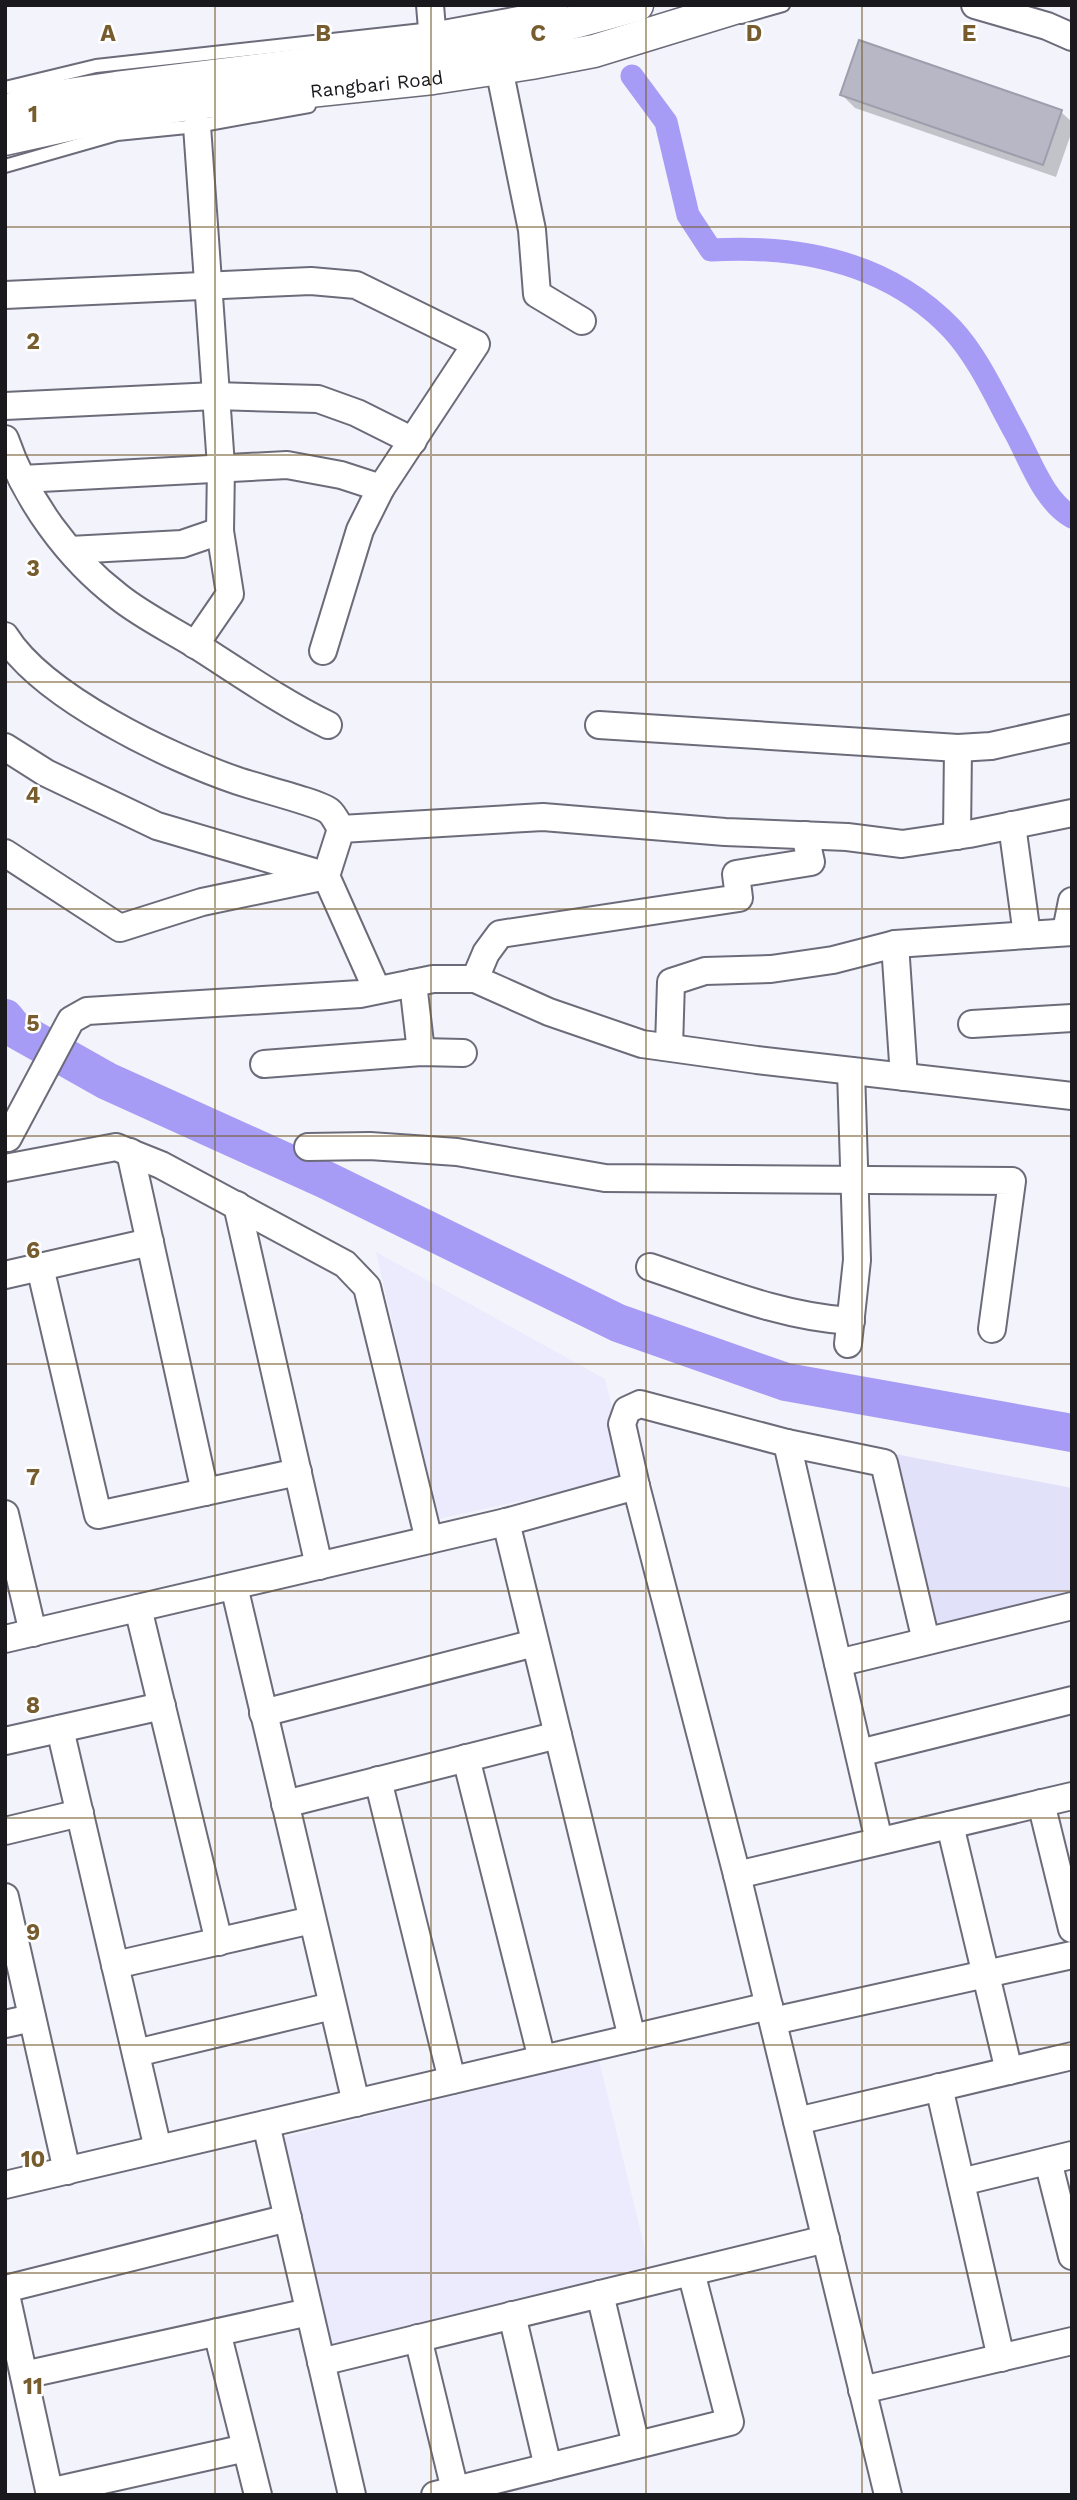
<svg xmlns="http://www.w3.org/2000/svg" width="1077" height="2500" font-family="'Work Sans',sans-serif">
<rect width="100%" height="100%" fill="#f3f3fc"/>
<!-- built -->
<g fill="#ebebfd">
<polygon points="376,1252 605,1379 629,1477 438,1519"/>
<polygon points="599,2060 649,2266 329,2345 278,2139"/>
</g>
<!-- green -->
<polygon fill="#e2e1fa" points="895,1454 1072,1488 1072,1594 935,1626"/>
<!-- shadow -->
<polygon fill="#0003" points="842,95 1061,112 1072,122 1072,131 1056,177 855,108"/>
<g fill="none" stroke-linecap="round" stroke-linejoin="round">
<!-- canal -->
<path stroke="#a69cf5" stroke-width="23" d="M632,76L666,122L688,215L711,250C800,245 888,262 952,329C979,358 997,400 1016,434C1031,462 1044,501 1072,517"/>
<!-- river -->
<polyline stroke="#a69cf5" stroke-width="38" points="5,1018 13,1028 107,1081 326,1180 618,1323 786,1382 1072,1433"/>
</g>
<!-- building -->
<polygon fill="#b7b7c6" stroke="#9e9dac" stroke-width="2" points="859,40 1062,110 1043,165 840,95"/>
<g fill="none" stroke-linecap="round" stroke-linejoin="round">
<defs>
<g id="service">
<polyline points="741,17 783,5"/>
<polyline points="5,88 96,66 432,29 562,5"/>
<polyline points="5,166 117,134 197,126 309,106"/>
</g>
<g id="minor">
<polyline points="430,5 432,29"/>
<polyline points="975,5 1047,26 1072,37"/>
<polyline points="501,78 532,230 537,294 582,321"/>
<polyline points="5,295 311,281 356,285 476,344 381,488 360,530 323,651"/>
<polyline points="5,406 215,396 318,399 357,413 413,441"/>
<path d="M5,439C26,500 68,558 119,597C143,616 170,629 196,645C240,673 281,702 328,725"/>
<polyline points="22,479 287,465 341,475 381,488"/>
<polyline points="70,550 182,544 220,531"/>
<path d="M5,636C43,697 170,758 238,781C255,787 319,803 329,811C334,815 338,824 341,829"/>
<polyline points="195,645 230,594 220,531 221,466 197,126"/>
<polyline points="599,725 958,748 991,746 1072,728"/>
<polyline points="5,747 46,773 157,826 324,875"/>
<polyline points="1012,825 1027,935"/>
<polyline points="957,836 958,748"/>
<polyline points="5,853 120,928 202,902 326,876"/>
<polyline points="1066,931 1072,901"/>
<polyline points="895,944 904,1077"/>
<polyline points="475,979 486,953 500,934 739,898 736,874 811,862 805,835"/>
<polyline points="413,983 421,1052"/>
<polyline points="377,990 326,876 341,829 543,817 725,832 847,837 902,844 969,834 1072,813"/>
<polyline points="972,1024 1072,1018"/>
<polyline points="669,1047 671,982 705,971 771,969 833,960 895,944 1072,932"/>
<polyline points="264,1064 421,1052 463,1053"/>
<polyline points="8,1138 71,1020 87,1011 360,994 433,979 475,979 549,1012 642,1044 757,1060 1072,1096"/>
<polyline points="308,1147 370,1146 457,1152 605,1178 1012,1181 992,1329"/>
<polyline points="130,1152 205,1492"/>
<polyline points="5,1168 116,1147 161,1165 345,1264 367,1287 429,1540"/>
<polyline points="237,1205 319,1566"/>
<polyline points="40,1267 98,1515 298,1472"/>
<path d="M650,1267C716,1289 781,1317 851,1321"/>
<polyline points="5,1275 150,1242"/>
<polyline points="848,1344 857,1260 851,1071"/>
<polyline points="787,1443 879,1841"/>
<polyline points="5,1514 33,1633"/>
<polyline points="506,1522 632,2038"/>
<polyline points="234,1586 356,2103"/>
<polyline points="138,1608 219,1942"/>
<polyline points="5,1639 506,1522 636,1486"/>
<polyline points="838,1663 1072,1606"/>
<polyline points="263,1713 535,1643"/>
<polyline points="60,1729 158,2149"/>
<polyline points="5,1741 162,1706"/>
<polyline points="859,1753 1072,1700"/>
<polyline points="466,1758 542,2059"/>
<polyline points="378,1780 452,2080"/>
<polyline points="1041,1803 1072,1929"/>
<polyline points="285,1804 558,1735"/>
<polyline points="950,1825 1009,2071"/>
<polyline points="5,1831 80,1813"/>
<polyline points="737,1875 1072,1796"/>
<polyline points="5,1897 67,2171"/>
<polyline points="115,1965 312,1920"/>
<polyline points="773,2021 1072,1955"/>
<polyline points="5,2024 32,2018"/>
<polyline points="136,2053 332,2006"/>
<polyline points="939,2087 1001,2358"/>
<polyline points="797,2121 1072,2056"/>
<polyline points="266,2124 352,2495"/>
<polyline points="1048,2161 1072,2256"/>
<polyline points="961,2182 1072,2155"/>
<polyline points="5,2185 769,2006"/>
<polyline points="5,2289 288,2218"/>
<polyline points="5,2290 50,2495"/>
<polyline points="600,2294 636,2445"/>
<polyline points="512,2315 548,2467"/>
<polyline points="217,2332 258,2495"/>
<polyline points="418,2338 455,2490"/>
<polyline points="321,2362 826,2239"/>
<polyline points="24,2375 309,2312"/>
<polyline points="862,2390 1072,2341"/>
<polyline points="49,2492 246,2448"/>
<polyline points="435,2495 730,2422 691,2272"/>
<polyline points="888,2495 737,1875 636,1486 622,1424 627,1410 640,1404 787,1443 884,1463 926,1641"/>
</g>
<g id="tertiary">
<polyline points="5,112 34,100 116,88 432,49 545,30 637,5"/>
<path id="s1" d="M5,139L91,120L195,103L433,78L531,63L594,51L744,5"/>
</g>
</defs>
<!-- service casing -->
<use href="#service" stroke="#6c6b79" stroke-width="16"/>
<!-- minor casing -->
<use href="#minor" stroke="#6c6b79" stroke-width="30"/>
<!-- tertiary casing -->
<use href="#tertiary" stroke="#6c6b79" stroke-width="35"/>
<!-- service -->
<use href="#service" stroke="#fff" stroke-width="12"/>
<!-- minor -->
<use href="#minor" stroke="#fff" stroke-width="26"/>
<!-- tertiary -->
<use href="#tertiary" stroke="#fff" stroke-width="32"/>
</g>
<!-- grid -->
<path fill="none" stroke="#775c2e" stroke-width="2" stroke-opacity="0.55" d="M215,5V2495M431,5V2495M646,5V2495M862,5V2495M5,227H1072M5,455H1072M5,682H1072M5,909H1072M5,1136H1072M5,1364H1072M5,1591H1072M5,1818H1072M5,2045H1072M5,2273H1072"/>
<g text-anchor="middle" stroke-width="5" stroke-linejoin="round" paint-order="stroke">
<!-- street labels -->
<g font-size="19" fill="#19191e" stroke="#fff">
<text dy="7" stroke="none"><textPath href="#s1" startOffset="376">Rangbari Road</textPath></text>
</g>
</g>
<g font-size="23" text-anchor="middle" font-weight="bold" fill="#775c2e" stroke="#fff" stroke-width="5" stroke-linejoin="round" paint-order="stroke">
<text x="108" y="41">A</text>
<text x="323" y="41">B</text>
<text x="538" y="41">C</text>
<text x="754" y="41">D</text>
<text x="969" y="41">E</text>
<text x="33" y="122">1</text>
<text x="33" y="349">2</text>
<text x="33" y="576">3</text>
<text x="33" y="803">4</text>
<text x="33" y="1031">5</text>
<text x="33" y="1258">6</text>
<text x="33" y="1485">7</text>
<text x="33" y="1713">8</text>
<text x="33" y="1940">9</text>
<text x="33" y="2167">10</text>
<text x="33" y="2394">11</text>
</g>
<!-- border -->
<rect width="1077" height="2500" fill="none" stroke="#19191e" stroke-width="14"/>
</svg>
